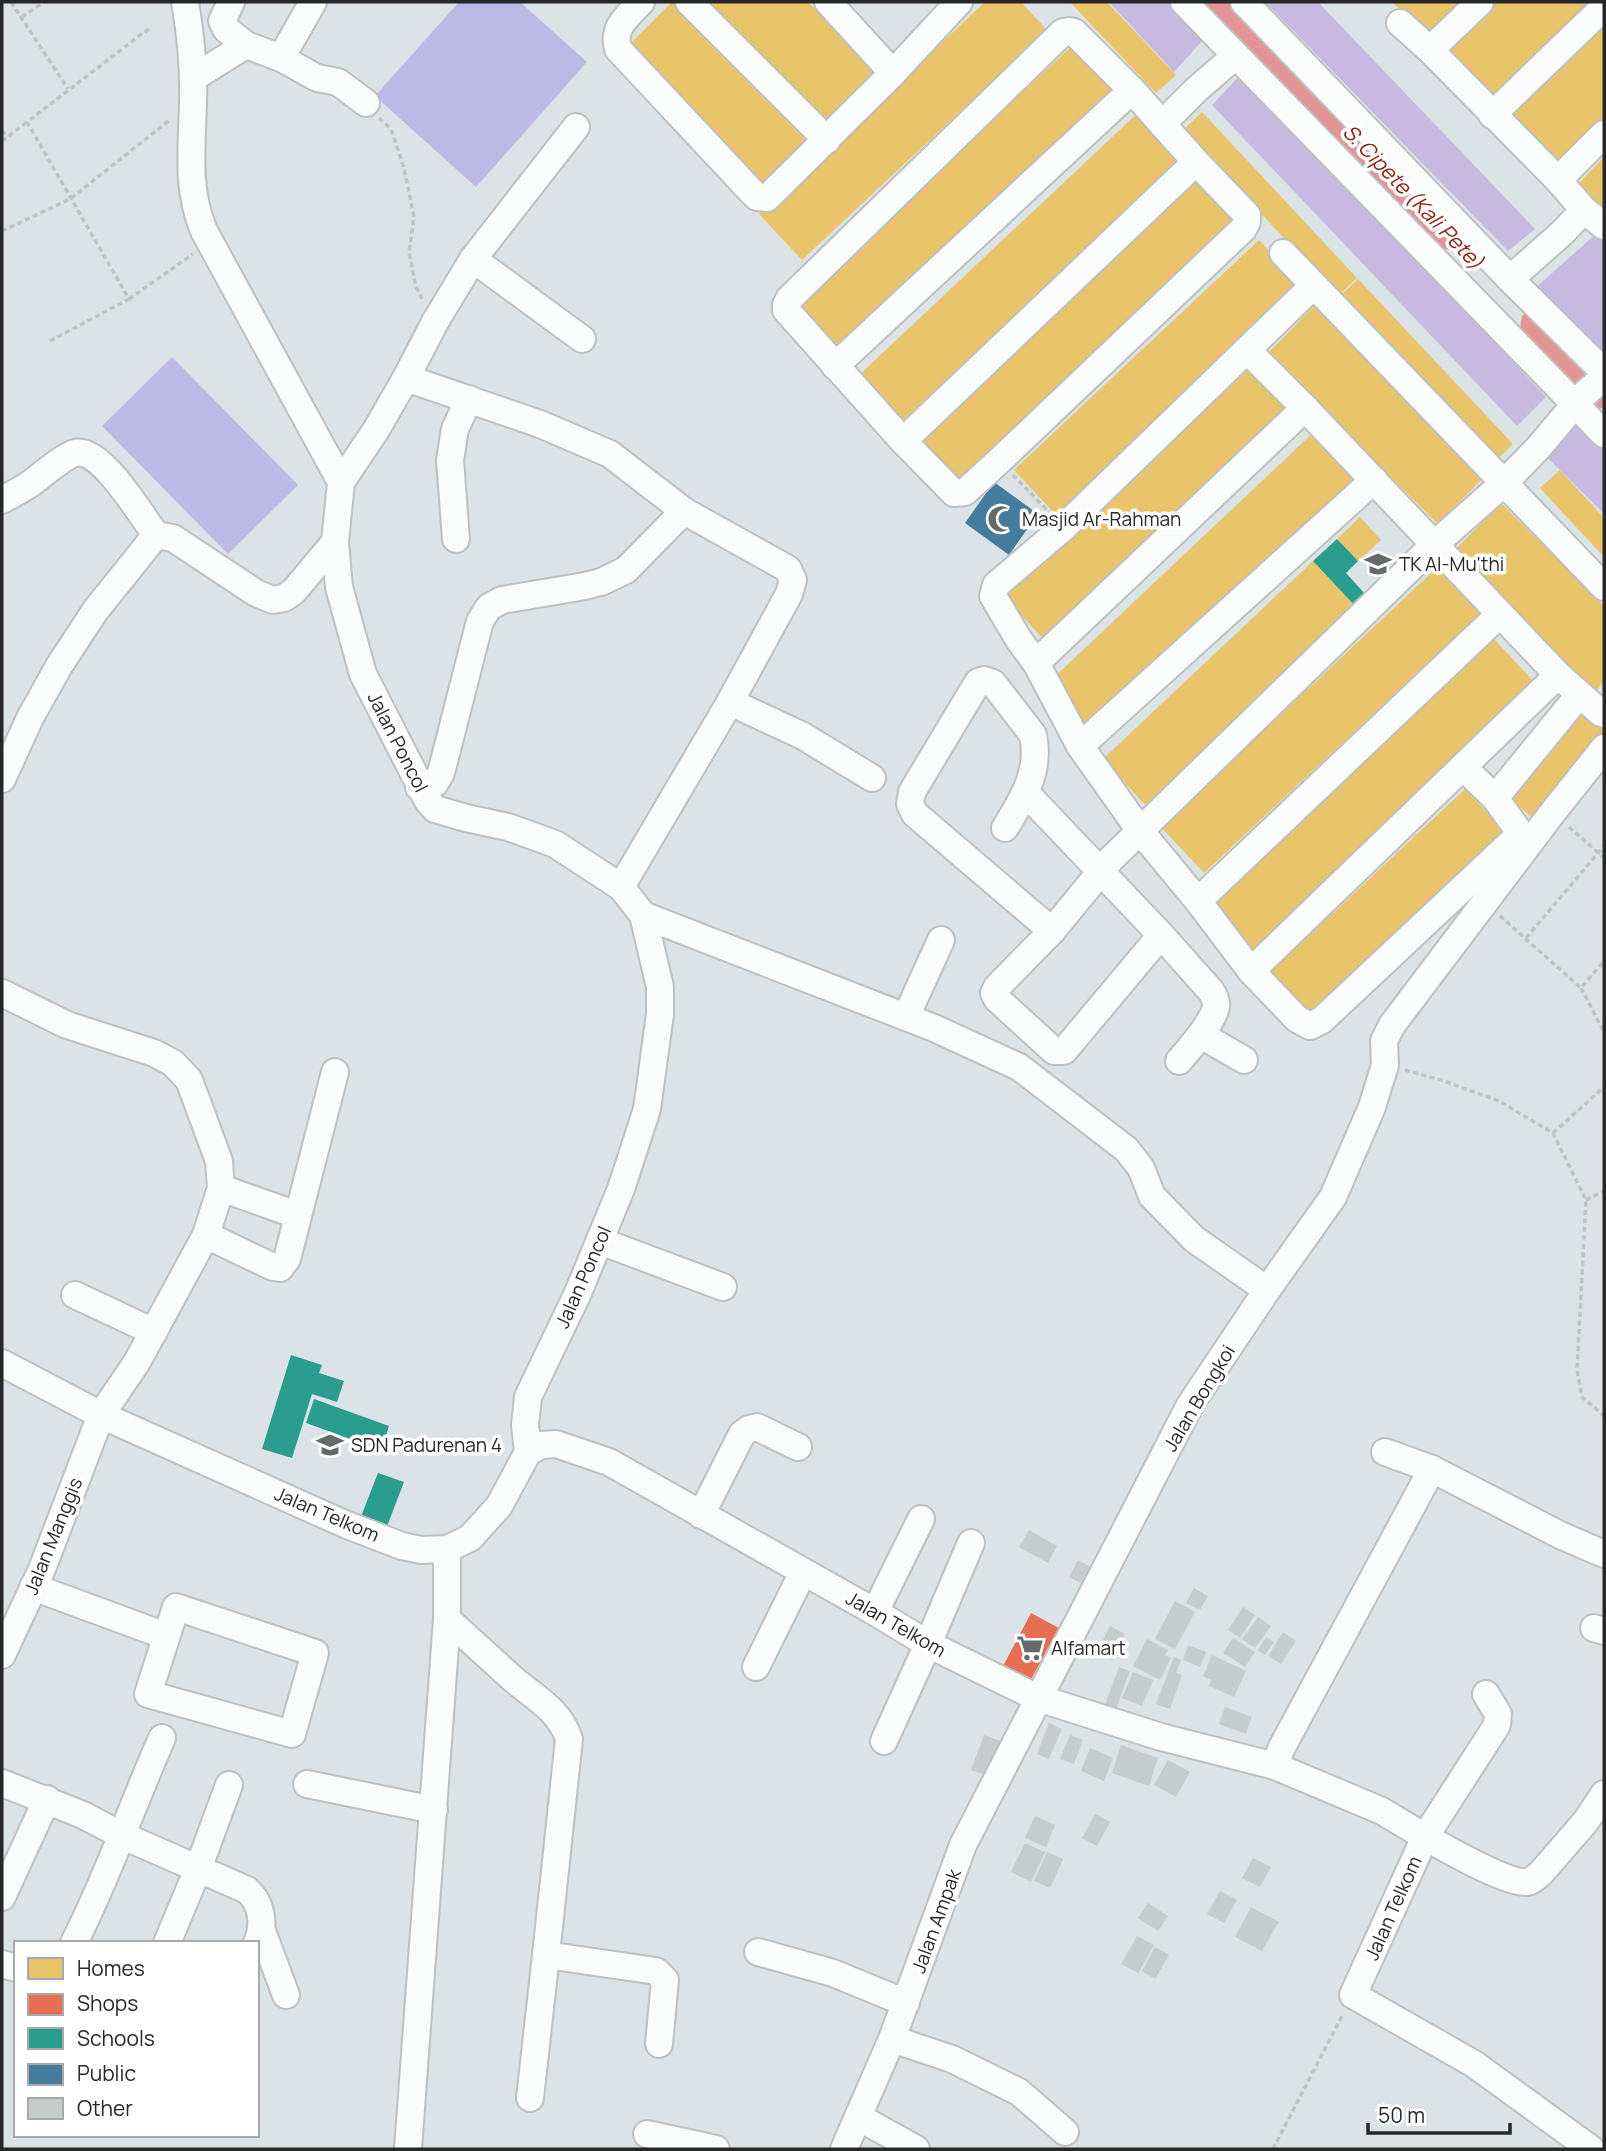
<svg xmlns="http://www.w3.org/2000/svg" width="1606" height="2151" font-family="Manrope,sans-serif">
<rect width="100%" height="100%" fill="#dce3e6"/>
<!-- green -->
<g fill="#c7bae1">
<polygon points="1109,2 1167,2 1203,40 1174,72"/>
<polygon points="1265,2 1318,2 1535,229 1508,251"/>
<polygon points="1242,73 1546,397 1517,426 1212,105"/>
<polygon points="1597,233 1604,239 1604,362 1534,289"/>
<polygon points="1577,422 1604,449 1604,514 1545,455"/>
</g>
<!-- pitch -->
<g fill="#bdb8e5">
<polygon points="459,2 520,2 587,62 476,187 375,96"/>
<polygon points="172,357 298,485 228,554 102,426"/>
</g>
<!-- homes -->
<g fill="#e9c46a">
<polygon points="672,2 812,143 763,193 622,52"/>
<polygon points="708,2 808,2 884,78 834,128"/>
<polygon points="985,2 1021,2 1047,30 802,260 759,214"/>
<polygon points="1070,2 1107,2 1176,75 1156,93"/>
<polygon points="1392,2 1471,2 1433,42"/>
<polygon points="1489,2 1591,2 1494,102 1442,50"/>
<polygon points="1604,20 1604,126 1564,167 1512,116"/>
<polygon points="1079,39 1121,85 838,351 796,305"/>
<polygon points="1141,110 1184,156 901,422 858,376"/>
<polygon points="1202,112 1357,278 1338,296 1183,130"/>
<polygon points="1604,157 1604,209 1578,184"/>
<polygon points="1196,171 1239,217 956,483 913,437"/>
<polygon points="1259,240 1302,286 1057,516 1014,470"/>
<polygon points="1358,279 1513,444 1494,463 1339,297"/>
<polygon points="1317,303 1487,474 1438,524 1267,354"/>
<polygon points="1250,368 1293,414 1048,644 1005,598"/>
<polygon points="1317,429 1360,475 1090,729 1048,683"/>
<polygon points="1560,470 1604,518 1604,557 1540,488"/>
<polygon points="1501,503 1604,606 1604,682 1593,694 1452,553"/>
<polygon points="1360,517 1381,540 1358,561 1337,539"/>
<polygon points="1313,561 1356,607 1145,805 1103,759"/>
<polygon points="1444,561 1487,607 1204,873 1161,827"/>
<polygon points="1493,638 1536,684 1253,950 1210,904"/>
<polygon points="1578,707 1604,730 1604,740 1535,820 1504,793"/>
<polygon points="1465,789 1508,835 1308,1022 1265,977"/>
</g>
<!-- shops -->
<polygon fill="#e76f51" points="1031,1613 1059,1628 1029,1683 1002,1668"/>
<!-- schools -->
<g fill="#2a9d8f">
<polygon points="1337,539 1358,561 1346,573 1367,596 1356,607 1313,561"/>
<polygon points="291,1355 322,1365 319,1373 344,1381 337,1402 312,1394 292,1458 262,1449"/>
<polygon points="314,1399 389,1426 381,1450 306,1423"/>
<polygon points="378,1473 404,1482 386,1529 360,1519"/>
</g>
<!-- public -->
<polygon fill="#457b9d" points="994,482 1038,514 1009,555 965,523"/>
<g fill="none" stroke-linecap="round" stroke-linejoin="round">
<!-- river -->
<g stroke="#e39595" stroke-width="33">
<polyline points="1221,2 1448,233"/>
<polyline points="1537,324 1604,392"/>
</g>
</g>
<!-- building -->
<g fill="#c6cbcc">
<polygon points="1029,1530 1057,1546 1048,1563 1019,1547"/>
<polygon points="1078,1560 1090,1567 1081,1583 1069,1577"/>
<polygon points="1194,1588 1208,1596 1200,1610 1186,1603"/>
<polygon points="1175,1601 1195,1612 1175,1649 1155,1639"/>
<polygon points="1243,1607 1255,1615 1240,1638 1228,1630"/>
<polygon points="1258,1617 1271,1626 1255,1648 1242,1639"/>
<polygon points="1110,1626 1125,1634 1112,1660 1097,1652"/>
<polygon points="1283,1632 1296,1641 1281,1664 1268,1656"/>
<polygon points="1266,1637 1274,1642 1265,1655 1258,1650"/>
<polygon points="1233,1638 1255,1652 1245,1667 1223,1653"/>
<polygon points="1147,1639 1168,1650 1165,1655 1171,1658 1160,1680 1133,1666"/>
<polygon points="1188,1645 1206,1652 1200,1667 1183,1660"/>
<polygon points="1212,1655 1246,1671 1234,1697 1209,1686 1211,1680 1203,1676"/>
<polygon points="1174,1657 1181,1660 1176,1673 1182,1675 1170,1709 1156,1704"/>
<polygon points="1119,1667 1130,1671 1115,1711 1104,1707"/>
<polygon points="1133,1672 1153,1680 1142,1706 1122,1698"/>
<polygon points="1225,1707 1252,1717 1246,1734 1219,1724"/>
<polygon points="1049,1723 1062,1729 1049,1759 1037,1754"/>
<polygon points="984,1735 1003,1742 990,1777 971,1770"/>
<polygon points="1070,1735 1083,1740 1074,1764 1060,1759"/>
<polygon points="1121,1745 1158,1758 1149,1786 1112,1773"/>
<polygon points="1090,1748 1113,1758 1104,1781 1081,1771"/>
<polygon points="1168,1760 1190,1772 1176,1797 1154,1785"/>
<polygon points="1095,1814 1110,1822 1097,1846 1082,1838"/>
<polygon points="1035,1816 1055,1825 1046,1847 1025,1838"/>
<polygon points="1025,1843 1045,1852 1031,1882 1011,1872"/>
<polygon points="1047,1852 1063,1859 1050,1888 1034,1881"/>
<polygon points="1253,1858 1271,1867 1260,1887 1242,1878"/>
<polygon points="1220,1891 1237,1900 1224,1923 1207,1914"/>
<polygon points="1148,1903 1168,1916 1158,1931 1138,1918"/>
<polygon points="1251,1907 1279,1922 1262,1951 1235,1937"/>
<polygon points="1137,1936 1154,1945 1138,1973 1121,1964"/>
<polygon points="1155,1947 1169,1955 1155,1979 1142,1971"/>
</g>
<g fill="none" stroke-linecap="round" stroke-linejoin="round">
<defs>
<g id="minor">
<path d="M185,2C191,36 194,69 193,103C192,149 186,188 204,231L341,482L335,542L339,587L363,674L428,801L435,809L466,818L508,827L555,844L621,887L643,915L660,987V1014L647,1109L621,1189L577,1295L528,1397L525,1425L528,1452"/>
<polyline points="231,2 222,21 226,29 246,45"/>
<path d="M641,2C627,17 612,27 618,49L750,190L757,197L767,198L893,73L959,2"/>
<polyline points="689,2 827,140"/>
<polyline points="828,2 893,73"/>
<polyline points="1184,2 1604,434"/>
<polyline points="1244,2 1510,279 1604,372"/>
<polyline points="1400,23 1430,50 1558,180 1584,210 1562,233 1510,279"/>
<polygon points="1069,31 1074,32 1132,90 1196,162 1247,215 1247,222 1243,229 999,461 965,492 954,493 903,441 786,310 786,305 789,299 1063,32"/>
<polyline points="1430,50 1480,2"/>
<polyline points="281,58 313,2"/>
<polyline points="193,78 246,45 281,58 317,78 338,82 366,103"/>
<polyline points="1492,115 1604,7"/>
<polyline points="1162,124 1196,90 1235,56"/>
<polyline points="1558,180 1604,134"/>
<polyline points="1584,210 1604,226"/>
<polyline points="1283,253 1604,587"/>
<polyline points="473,259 582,339"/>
<polyline points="1313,286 1064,527 996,585 993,596 1019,640 1036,663 1080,746 1141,832 1198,901 1251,971 1297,1019 1310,1026 1322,1020 1516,838 1518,830 1495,798 1463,767"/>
<polyline points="1247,350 1305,408 1558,675 1601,713 1604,714"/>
<polyline points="835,366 1132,90"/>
<polyline points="406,378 540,424 610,454 684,511 788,569 793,580 789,594 730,702 621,887"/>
<polyline points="903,441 1196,162"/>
<polyline points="341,482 376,430 406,378 435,322 473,259 576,127"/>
<path d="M2,500C11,495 21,490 30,484C41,476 64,456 75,453C101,446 142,517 156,535"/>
<polyline points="456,539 450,460 455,429 469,399"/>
<polyline points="1036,663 1305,408"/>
<polyline points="730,702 803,736 872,778"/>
<polyline points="1080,746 1374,480"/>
<polyline points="2,779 30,718 59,666 95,611 156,535 173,538 256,593 273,600 284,598 294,591 335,542"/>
<polyline points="419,787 435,783 441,773 480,621 489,607 502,600 585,586 601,582 626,570 684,511"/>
<path d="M1026,793L1161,935L1211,991C1214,996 1217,1001 1216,1007C1212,1024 1190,1048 1179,1061"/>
<polyline points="1495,798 1579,695"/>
<path d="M1005,828C1023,799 1041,770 1033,735L993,683L984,680L978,682L912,792L910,804L915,814L1052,931"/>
<polyline points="1198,901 1499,615"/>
<polyline points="643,915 934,1028 1019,1067 1126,1149 1141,1168 1152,1196 1194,1239 1267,1290"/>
<polyline points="1161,935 1064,1051 1054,1051 997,999 994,993 997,987 1052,931 1111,859 1435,544 1505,482 1539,447 1581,397 1604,377"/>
<polyline points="1251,971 1558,675"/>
<polyline points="2,993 67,1025 154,1053 173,1063 189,1080 219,1161 221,1188 206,1235 137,1362 101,1415 42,1569 2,1655"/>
<polyline points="906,1017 941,940"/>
<polyline points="1201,1035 1244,1060"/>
<polyline points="221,1188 297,1215"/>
<polyline points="206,1235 273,1267 280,1268 287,1259 335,1072"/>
<polyline points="600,1241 723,1287"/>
<polyline points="75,1295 154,1332"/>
<polyline points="2,1363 101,1415 347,1525 402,1546 421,1550 447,1549 470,1538 499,1506 528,1452 541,1445 556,1444 609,1462 875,1612 928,1644 1038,1698 1161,1737 1275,1766 1382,1811 1425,1837 1353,1995 1474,2064 1591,2149"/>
<polyline points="1385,1452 1432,1469 1560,1535 1604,1554"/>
<polyline points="701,1515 742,1434 749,1429 757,1427 798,1447"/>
<polyline points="33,1587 166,1636"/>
<polygon points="176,1607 315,1653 292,1734 148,1694"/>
<polyline points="875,1612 921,1519"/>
<path d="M447,1619C469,1639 491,1659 513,1679C535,1698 559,1709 569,1739L546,1955L656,1971L665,1980L659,2044"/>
<polyline points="1594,1628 1604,1631"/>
<polyline points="756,1667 803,1572"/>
<path d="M1486,1694L1498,1714L1497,1725L1425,1837C1445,1848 1507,1884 1527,1882C1533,1881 1536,1877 1541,1873L1586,1821L1604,1794"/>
<polyline points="884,1741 928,1644 971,1543"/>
<polyline points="1275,1766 1281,1749 1432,1469"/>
<path d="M2,1783L83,1815L121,1835L247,1890C262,1903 265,1925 257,1943"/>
<polyline points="307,1784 434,1810"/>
<polyline points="2,1897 47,1799"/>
<polyline points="262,1931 286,1995"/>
<path d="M74,1943C108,1876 132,1806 162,1738"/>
<polyline points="167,1943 198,1869 229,1785"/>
<polyline points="758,1952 833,1973 906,2003"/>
<polyline points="2,1964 16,1968"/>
<polyline points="892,2039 952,2059 1019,2092 1065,2132"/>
<polyline points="530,2098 546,1955"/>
<polyline points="858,2117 916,2149"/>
<polyline points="647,2134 716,2149"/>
<polyline points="408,2149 447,1619 447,1549"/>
<polyline points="844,2149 892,2039 963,1845 1190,1405 1267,1290 1333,1197 1372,1107 1385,1065 1384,1041 1392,1025 1553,812 1604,748"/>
</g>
</defs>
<!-- minor casing -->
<use href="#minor" stroke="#bec0c0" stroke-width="30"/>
<!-- path -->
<g stroke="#c1c2c2" stroke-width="3.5" stroke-dasharray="5 3.5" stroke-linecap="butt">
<polyline points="11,2 68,89"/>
<polyline points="22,17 44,2"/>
<polyline points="379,118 391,129 404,168 414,217 409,253 416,287 422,299"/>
<polyline points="2,130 7,137"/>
<polyline points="2,141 27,122"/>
<polyline points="2,231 70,199 171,119"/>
<polyline points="129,299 193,254"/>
<polyline points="50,341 129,299 27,122 151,27"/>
<polyline points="1013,475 1049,512"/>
<polyline points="1569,827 1604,858"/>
<polyline points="1500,916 1581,988 1604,961"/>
<polyline points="1526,938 1604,846"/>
<polyline points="1581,988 1604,1032"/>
<polyline points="1405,1070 1441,1080 1499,1101 1553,1133 1586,1200 1577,1370 1582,1397 1604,1416"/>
<polyline points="1553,1133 1604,1087"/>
<polyline points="1586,1200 1604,1191"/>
<polyline points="1273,2149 1343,2014"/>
</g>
<!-- minor -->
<use href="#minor" stroke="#fafbfb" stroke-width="26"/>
</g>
<!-- icons -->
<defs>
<symbol id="mosque-bare" viewBox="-9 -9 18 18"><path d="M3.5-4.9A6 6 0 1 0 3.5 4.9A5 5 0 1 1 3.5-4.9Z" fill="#66696a" stroke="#fff" stroke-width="2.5" paint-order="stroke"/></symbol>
<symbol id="school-bare" viewBox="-9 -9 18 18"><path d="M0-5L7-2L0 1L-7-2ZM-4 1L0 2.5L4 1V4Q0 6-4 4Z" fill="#66696a" stroke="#fff" stroke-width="2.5" paint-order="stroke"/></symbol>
<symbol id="supermarket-bare" viewBox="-9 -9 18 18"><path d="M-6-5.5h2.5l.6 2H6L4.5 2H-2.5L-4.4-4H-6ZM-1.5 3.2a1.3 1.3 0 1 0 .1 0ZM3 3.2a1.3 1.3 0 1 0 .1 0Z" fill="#66696a" stroke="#fff" stroke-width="2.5" paint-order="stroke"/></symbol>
</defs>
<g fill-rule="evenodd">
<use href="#mosque-bare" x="982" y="500" width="38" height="38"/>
<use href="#school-bare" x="1359" y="545" width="38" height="38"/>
<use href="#school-bare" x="311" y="1426" width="38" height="38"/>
<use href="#supermarket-bare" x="1011" y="1629" width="38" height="38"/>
</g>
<g text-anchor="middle" stroke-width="7" stroke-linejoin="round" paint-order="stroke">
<!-- poi labels -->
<g font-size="19" fill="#272727" stroke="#fff" text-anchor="start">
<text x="1022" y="526">Masjid Ar-Rahman</text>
<text x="1399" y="571">TK Al-Mu'thi</text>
<text x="351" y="1452">SDN Padurenan 4</text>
<text x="1051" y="1655">Alfamart</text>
</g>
<!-- street labels -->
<g font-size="19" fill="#272727" stroke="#fff">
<text transform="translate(398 742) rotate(63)" y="7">Jalan Poncol</text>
<text transform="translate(583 1277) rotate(-66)" y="7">Jalan Poncol</text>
<text transform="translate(1199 1398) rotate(-59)" y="7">Jalan Bongkoi</text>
<text transform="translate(327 1514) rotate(23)" y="7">Jalan Telkom</text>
<text transform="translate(53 1536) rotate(-68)" y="7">Jalan Manggis</text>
<text transform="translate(896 1624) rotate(30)" y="7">Jalan Telkom</text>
<text transform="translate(1393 1908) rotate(-66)" y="7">Jalan Telkom</text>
<text transform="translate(936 1921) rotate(-70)" y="7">Jalan Ampak</text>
</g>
<!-- water labels -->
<g font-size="21" font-style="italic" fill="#8d2115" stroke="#fff">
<text transform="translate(1413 197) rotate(46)" y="7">S. Cipete (Kali Pete)</text>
</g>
</g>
<!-- border -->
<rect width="1606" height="2151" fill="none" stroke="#272727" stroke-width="7"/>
<!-- legend -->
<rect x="14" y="1941" width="245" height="196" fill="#ffffff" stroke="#a9a9a9" stroke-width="2"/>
<rect x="28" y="1958" width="35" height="21" fill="#e9c46a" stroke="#a9a9a9" stroke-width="2"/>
<text x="77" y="1976" font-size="21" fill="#272727">Homes</text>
<rect x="28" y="1994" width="35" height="21" fill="#e76f51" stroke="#a9a9a9" stroke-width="2"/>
<text x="77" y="2011" font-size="21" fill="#272727">Shops</text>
<rect x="28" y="2028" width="35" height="21" fill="#2a9d8f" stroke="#a9a9a9" stroke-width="2"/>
<text x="77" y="2046" font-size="21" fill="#272727">Schools</text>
<rect x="28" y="2064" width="35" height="21" fill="#457b9d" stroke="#a9a9a9" stroke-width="2"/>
<text x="77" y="2081" font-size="21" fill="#272727">Public</text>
<rect x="28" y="2098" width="35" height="21" fill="#c6cbcc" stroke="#a9a9a9" stroke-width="2"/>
<text x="77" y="2116" font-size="21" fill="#272727">Other</text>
<!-- scale -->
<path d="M1368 2123v10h142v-10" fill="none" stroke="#272727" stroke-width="3.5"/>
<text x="1378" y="2123" font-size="21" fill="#272727" stroke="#ffffff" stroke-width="5" paint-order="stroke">50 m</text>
</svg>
